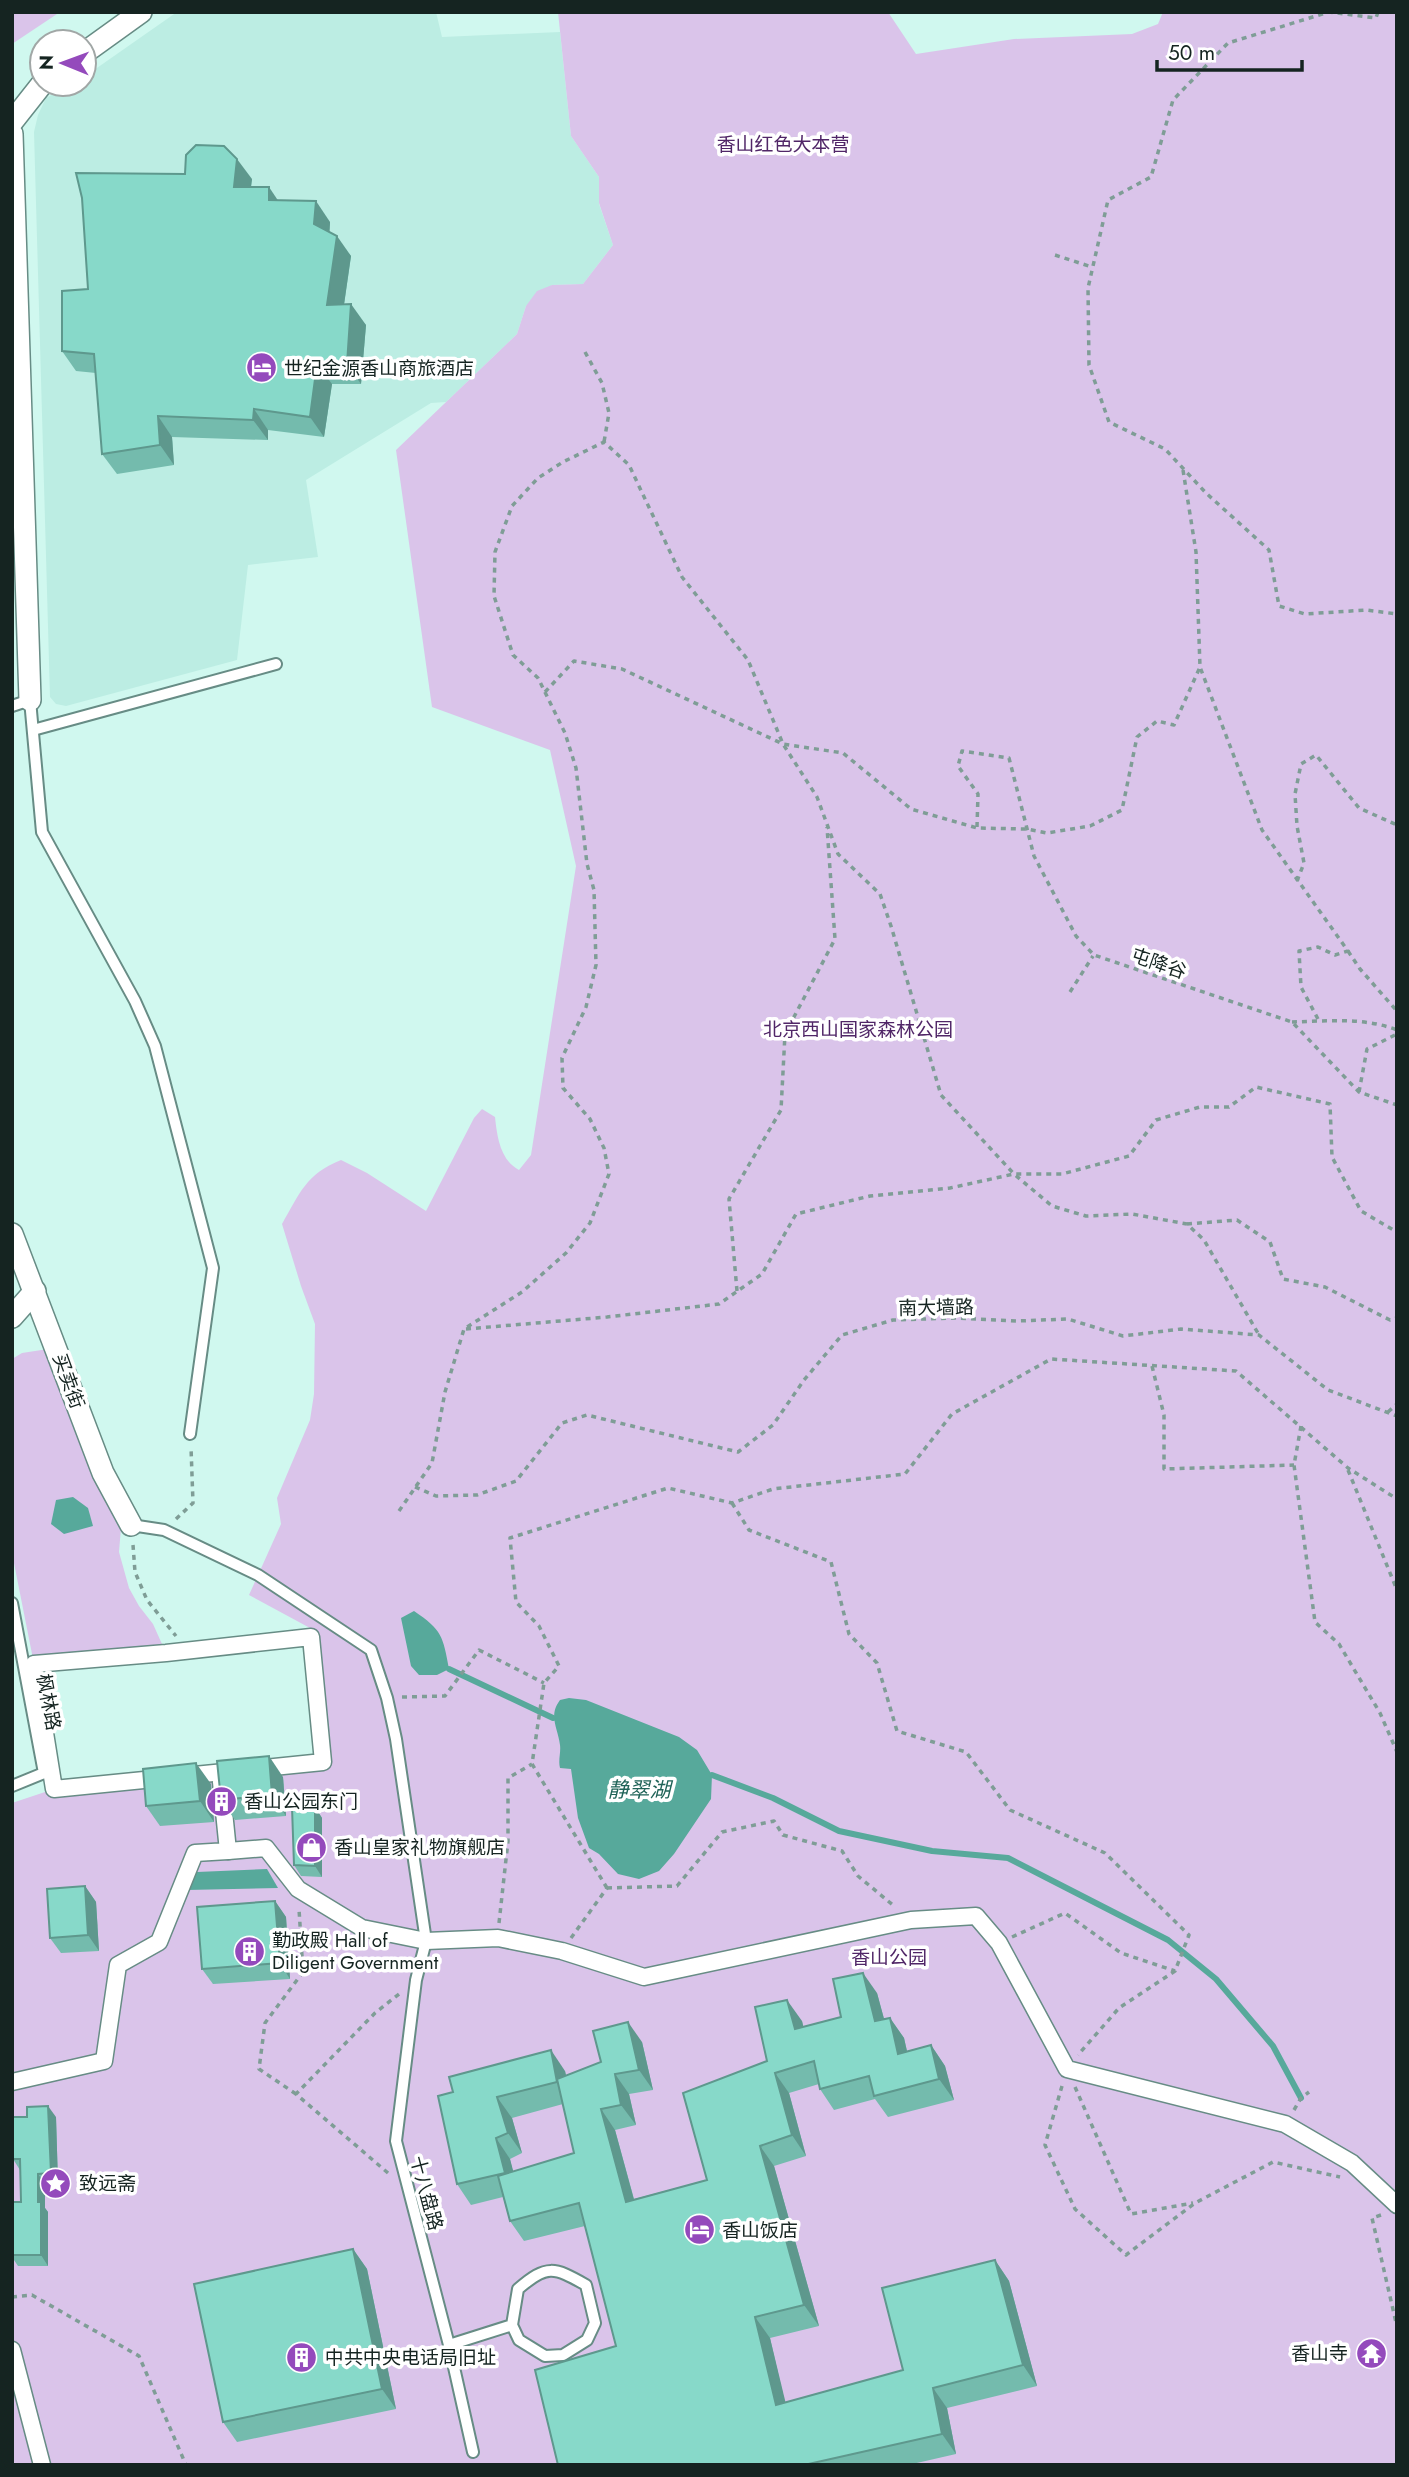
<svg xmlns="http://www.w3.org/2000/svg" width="1409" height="2477" font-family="Jost,'Noto Sans SC',sans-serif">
<rect width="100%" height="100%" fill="#d0f8ef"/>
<!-- built -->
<polygon fill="#bcede3" points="177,12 436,12 442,37 560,32 571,136 599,177 599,204 613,245 583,284 552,285 526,306 517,334 446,402 431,403 306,480 318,557 248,565 237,660 66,706 56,704 50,697 34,132 38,115 46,98 71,84 84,84 84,77"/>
<!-- green -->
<g fill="#dac4ea">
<polygon points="12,12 60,12 12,44"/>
<path d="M558,12H888L916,54L1014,39L1132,34L1158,24L1163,12H1397V2465H12V1803L54,1789L323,1762L310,1628L249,1595L281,1524L277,1498L310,1420L314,1394L315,1324L301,1286L282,1224C300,1193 306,1174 341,1160L367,1173L426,1211L474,1118L482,1109L495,1117C497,1136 500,1160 519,1170L531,1155L576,866L550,750L432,707L396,450L517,334L526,306L537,291L552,285L583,284L613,245L599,203V177L571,136Z"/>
<polygon points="48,1349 121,1528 119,1552 129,1588 139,1606 153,1624 166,1653 34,1664 12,1553 12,1359 22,1353"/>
</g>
<!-- water -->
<g fill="#57a99b">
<polygon points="73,1497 88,1508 93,1526 64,1534 51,1524 56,1500"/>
<path d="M414,1611C442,1630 443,1636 449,1669L437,1675H419L411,1666L401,1618Z"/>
<path d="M569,1698L586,1700L679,1737L697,1750L712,1775L711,1799L674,1854L659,1871L639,1879L618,1874L599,1854L589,1848L578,1818L571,1769L560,1768C558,1760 561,1753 560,1745C558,1728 548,1716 560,1700Z"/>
<polygon points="267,1869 278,1888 187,1890 197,1872"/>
</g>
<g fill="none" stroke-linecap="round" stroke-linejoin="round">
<!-- stream -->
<g stroke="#57a99b" stroke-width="6">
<polyline points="449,1669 553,1718"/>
<polyline points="712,1775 773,1798 839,1831 932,1851 1008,1858 1168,1940 1216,1979 1273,2046 1301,2098"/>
</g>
<defs>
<g id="service">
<polyline points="12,706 30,700 42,832 135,1001 155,1046 213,1268 190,1434"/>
<polyline points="33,730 276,664"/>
<polyline points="131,1525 164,1530 258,1575 371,1650 387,1698 396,1739 426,1941 416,1980 396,2141 449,2345 473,2452"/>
<polyline points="12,1603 44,1773 12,1786"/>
<path d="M449,2345L512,2325L518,2289C547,2264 554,2267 586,2285L595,2323L587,2340L563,2355L545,2356L519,2340L512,2325"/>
</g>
<g id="pedestrian">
<polygon points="311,1637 323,1762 54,1789 34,1664 166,1653"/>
<polyline points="228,1851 266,1848 298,1889 362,1928 426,1941 498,1938 562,1951 644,1977 911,1920 976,1916 999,1943 1067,2069 1285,2124 1352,2163 1397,2205"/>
<polyline points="12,2082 104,2061 118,1965 159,1942 195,1853 228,1851 221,1782"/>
<polyline points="12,2350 42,2465"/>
</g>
<g id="minor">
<polyline points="84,53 141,12"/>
<polyline points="12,122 42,84"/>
<polyline points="12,134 30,700"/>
<polyline points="12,1234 103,1473 131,1525"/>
<polyline points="12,1317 35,1291"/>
</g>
</defs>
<!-- service casing -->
<use href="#service" stroke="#678c85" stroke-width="14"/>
<!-- pedestrian casing -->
<use href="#pedestrian" stroke="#678c85" stroke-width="19"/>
<!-- minor casing -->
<use href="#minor" stroke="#678c85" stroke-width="24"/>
<!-- path -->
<g stroke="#7f9d96" stroke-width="3.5" stroke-dasharray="5 5" stroke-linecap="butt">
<polyline points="1378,12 1376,18 1329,12 1228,43 1173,100 1151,177 1108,200 1088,288 1089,365 1109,422 1165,449 1206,493 1269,550 1279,606 1305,614 1366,610 1397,614"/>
<polyline points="1055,255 1092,267"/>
<polyline points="585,352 602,383 609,413 604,442"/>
<polyline points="1183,470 1196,552 1200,667 1262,830 1348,951 1335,955 1318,947 1299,951 1301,987 1319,1021"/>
<polyline points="545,692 574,661 622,669 783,744 843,753 911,809 977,828 1027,829 1047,833 1090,826 1122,810 1137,737 1157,721 1174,725 1200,667"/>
<polyline points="977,827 978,794 958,766 962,751 1009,758 1034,856 1076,936 1094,955 1292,1022 1359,1092 1397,1105"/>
<polyline points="1297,881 1304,863 1297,826 1295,794 1301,764 1316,755 1359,808 1397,825"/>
<polyline points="1348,951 1360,969 1397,1011"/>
<polyline points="1070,992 1093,956"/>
<path d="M1292,1022C1327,1021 1364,1017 1397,1030"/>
<polyline points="1359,1092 1367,1049 1397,1034"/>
<polyline points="1187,1224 1237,1220 1270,1242 1283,1279 1325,1287 1390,1320 1397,1318"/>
<polyline points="737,1291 729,1199 781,1110 785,1034 835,939 827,827"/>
<polyline points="466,1329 607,1317 719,1304 762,1274 796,1214 870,1196 950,1188 1014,1174 1062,1174 1129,1156 1156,1120 1200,1107 1229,1107 1256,1087 1330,1104 1332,1157 1361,1211 1397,1232"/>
<polyline points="1152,1366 1164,1415 1164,1469 1294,1465"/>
<polyline points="1388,1412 1397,1404"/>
<polyline points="1301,1426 1294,1465 1315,1622 1339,1644 1380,1713 1397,1752"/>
<polyline points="1348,1470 1397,1590"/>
<polyline points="415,1487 436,1496 477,1495 516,1481 562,1423 587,1415 738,1452 773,1425 804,1380 842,1335 893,1320 955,1318 1017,1321 1068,1319 1123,1336 1181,1329 1259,1335 1328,1390 1397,1416"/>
<polyline points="732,1503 749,1530 831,1562 849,1634 877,1663 897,1731 966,1752 1010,1810 1105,1853 1189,1935 1175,1971 1119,2008 1078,2055"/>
<polyline points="399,1511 432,1463 445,1392 464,1329 522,1292 566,1253 590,1223 609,1174 604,1148 590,1119 563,1088 562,1058 586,1007 596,965 594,890 587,864 576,768 565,733 538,678 513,655 494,596 495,552 512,506 538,478 563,462 604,442 629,465 682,577 748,660 783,744 817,797 838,854 880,894 891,926 941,1095 1014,1174 1052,1206 1086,1216 1132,1214 1187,1224 1204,1240 1259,1335"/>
<polyline points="176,1519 193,1503 191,1447"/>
<polyline points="133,1545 135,1572 147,1600 176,1636"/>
<polyline points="402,1697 445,1696 479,1650 544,1683"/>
<polyline points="607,1888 532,1764 544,1683 559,1666 539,1626 516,1602 510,1538 668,1488 732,1503 773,1489 905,1474 952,1414 1051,1359 1236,1371 1348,1468 1397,1499"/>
<polyline points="607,1888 677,1886 722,1832 774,1821 783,1835 842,1851 858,1876 894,1906"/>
<polyline points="499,1923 508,1841 508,1778 532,1764"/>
<polyline points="1012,1937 1065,1913 1121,1953 1175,1971"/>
<polyline points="571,1938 607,1888"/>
<polyline points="1062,2086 1045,2145 1075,2209 1126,2255 1195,2203 1273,2162 1340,2177"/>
<polyline points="1075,2087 1131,2214 1193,2203"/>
<polyline points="296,2094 259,2069 265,2023 303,1972 299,1909"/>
<polyline points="1294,2110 1301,2098 1309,2092"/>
<polyline points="388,2173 296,2094 375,2013 399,1994"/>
<polyline points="1381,2215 1372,2218 1397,2327"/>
<polyline points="12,2297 32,2295 139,2356 186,2465"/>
</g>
<!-- service -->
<use href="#service" stroke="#fff" stroke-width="10"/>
<!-- pedestrian -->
<use href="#pedestrian" stroke="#fff" stroke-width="16"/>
<!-- minor -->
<use href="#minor" stroke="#fff" stroke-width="21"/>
</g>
<!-- wall -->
<g fill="#74bbad" fill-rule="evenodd">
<polygon points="252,179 251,187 278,200 330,222 329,232 351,256 344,305 366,325 361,384 332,384 324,437 268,430 268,440 172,437 174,465 117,474 102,454 96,373 76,371 62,351 88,289"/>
<polygon points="283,1777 286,1816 235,1820 221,1800"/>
<polygon points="211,1784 214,1822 160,1826 146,1806"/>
<polygon points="315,1807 322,1818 322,1877 301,1876 294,1865"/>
<polygon points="85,1886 96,1902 99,1951 61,1953 50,1938"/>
<polygon points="275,1901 286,1917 290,1979 213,1984 202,1969"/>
<path d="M877,1993L884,2019L890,2018L904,2038L907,2051L931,2045L945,2066L954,2100L888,2117L875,2099L834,2110L820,2089L819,2084L789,2093L806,2156L774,2166L819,2326L770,2338L785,2403L903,2370L995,2260L1009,2281L1037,2386L947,2408L956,2454L908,2465H558L616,2346L585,2226L524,2241L510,2221L503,2197L471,2205L457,2184L438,2096L565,2071L566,2076L601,2062L642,2042L653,2090L629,2094L636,2125L615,2130L634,2199L707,2180L767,2061L802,2021L803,2027L841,2017ZM563,2104L574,2153L513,2172L510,2159L522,2153L512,2118Z"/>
<polygon points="56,2117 58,2183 45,2184 45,2208 48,2212 48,2266 18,2266 12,2257 12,2202 21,2202 20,2170 13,2159"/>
<polygon points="353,2249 367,2269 396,2409 237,2442 223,2422"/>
</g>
<!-- shaded-wall -->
<g fill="#5e988d">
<polygon points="237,159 252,179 248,208 234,187"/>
<polygon points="269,187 283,208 269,200"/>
<polygon points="316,201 330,222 329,244 314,224"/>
<polygon points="337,236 351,256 341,325 327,305"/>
<polygon points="351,304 366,325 361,384 347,364"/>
<polygon points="317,364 332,384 324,437 310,417"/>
<polygon points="254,409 268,430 268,440 253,420"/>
<polygon points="158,416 172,437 174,465 160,445"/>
<polygon points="269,1756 283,1777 286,1816 272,1795"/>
<polygon points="196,1763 211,1784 214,1822 200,1801"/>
<polygon points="315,1807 322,1818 322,1877 315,1866"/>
<polygon points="85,1886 96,1902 99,1951 88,1935"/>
<polygon points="275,1901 286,1917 290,1979 280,1963"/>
<polygon points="863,1973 877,1993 890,2041 875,2021"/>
<polygon points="787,2000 802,2021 809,2050 795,2029"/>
<polygon points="890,2018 904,2038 912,2074 898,2054"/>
<polygon points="628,2022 642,2042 653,2090 639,2070"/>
<polygon points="931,2045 945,2066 954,2100 939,2079"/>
<polygon points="551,2050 565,2071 572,2102 557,2082"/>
<polygon points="775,2073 789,2093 806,2156 792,2135"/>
<polygon points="615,2074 629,2094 636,2125 621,2105"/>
<polygon points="497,2097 512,2118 522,2153 508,2133"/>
<polygon points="48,2106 56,2117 58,2183 51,2173"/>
<polygon points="601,2109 615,2130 640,2222 626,2202"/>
<polygon points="496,2138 510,2159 519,2193 505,2173"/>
<polygon points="760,2146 774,2166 819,2326 804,2305"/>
<polygon points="38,2174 45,2184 45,2208 48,2212 48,2266 41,2255"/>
<polygon points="353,2249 367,2269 396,2409 382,2389"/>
<polygon points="995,2260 1009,2281 1037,2386 1023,2365"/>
<polygon points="755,2317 770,2338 791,2425 776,2405"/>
<polygon points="933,2388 947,2408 956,2454 942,2434"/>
</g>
<!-- building -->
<g fill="#87d9c9" stroke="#5e988d" stroke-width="2">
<polygon points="196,145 224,146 237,159 234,187 269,187 269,200 316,201 314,224 337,236 327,305 351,304 347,364 317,364 310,417 254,409 253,420 158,416 160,445 102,454 94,354 62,351 62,291 88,289 82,198 76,173 185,174 186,155"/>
<polygon points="269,1756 272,1795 221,1800 217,1761"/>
<polygon points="196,1763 200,1801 146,1806 143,1769"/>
<polygon points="292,1807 315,1807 315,1866 294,1865"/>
<polygon points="85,1886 88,1935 50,1938 47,1889"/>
<polygon points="275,1901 280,1963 202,1969 197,1907"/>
<polygon points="863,1973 875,2021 890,2018 898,2054 931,2045 939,2079 874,2096 869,2076 820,2089 814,2061 775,2073 792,2135 760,2146 804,2305 755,2317 776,2405 903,2370 882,2288 995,2260 1023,2365 933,2388 942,2434 804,2465 558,2465 535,2370 616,2346 579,2203 510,2221 498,2176 574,2153 557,2079 601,2062 593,2031 628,2022 639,2070 615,2074 621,2105 601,2109 626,2202 707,2180 683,2093 767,2061 755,2007 787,2000 795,2029 841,2017 833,1979"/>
<polygon points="551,2050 557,2082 497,2097 508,2133 496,2138 505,2173 457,2184 438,2096 453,2092 449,2077"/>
<polygon points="48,2106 51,2173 38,2174 38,2202 41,2202 41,2255 12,2255 12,2202 21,2202 20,2159 13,2159 12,2117 27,2117 27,2107"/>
<polygon points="353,2249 382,2389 223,2422 194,2284"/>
</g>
<!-- icons -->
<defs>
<symbol id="hotel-disc" viewBox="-11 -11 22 22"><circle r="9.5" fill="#944abc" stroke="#fff"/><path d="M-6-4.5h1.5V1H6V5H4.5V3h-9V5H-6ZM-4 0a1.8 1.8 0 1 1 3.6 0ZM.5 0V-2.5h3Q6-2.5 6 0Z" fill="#fff"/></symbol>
<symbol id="building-disc" viewBox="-11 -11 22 22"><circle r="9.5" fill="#944abc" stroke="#fff"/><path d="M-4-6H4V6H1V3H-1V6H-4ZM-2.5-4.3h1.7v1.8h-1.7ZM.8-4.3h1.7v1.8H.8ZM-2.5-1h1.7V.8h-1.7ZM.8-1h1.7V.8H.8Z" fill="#fff"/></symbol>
<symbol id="shop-disc" viewBox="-11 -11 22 22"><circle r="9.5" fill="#944abc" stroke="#fff"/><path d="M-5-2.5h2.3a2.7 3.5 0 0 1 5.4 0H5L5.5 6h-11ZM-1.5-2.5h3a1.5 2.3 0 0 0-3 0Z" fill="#fff"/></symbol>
<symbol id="sight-disc" viewBox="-11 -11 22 22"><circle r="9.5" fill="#944abc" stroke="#fff"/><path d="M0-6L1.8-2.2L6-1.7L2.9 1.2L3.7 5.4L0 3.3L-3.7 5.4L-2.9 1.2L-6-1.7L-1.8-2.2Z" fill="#fff"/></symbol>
<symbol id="temple-disc" viewBox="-11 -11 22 22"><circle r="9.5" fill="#944abc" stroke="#fff"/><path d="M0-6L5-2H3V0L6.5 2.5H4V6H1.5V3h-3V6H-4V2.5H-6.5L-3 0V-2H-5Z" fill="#fff"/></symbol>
</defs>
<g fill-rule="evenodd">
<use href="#hotel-disc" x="244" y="350" width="35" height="35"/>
<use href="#building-disc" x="204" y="1784" width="35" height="35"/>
<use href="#shop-disc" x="294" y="1830" width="35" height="35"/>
<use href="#building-disc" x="232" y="1934" width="35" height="35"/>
<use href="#sight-disc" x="38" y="2166" width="35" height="35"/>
<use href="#hotel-disc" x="682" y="2212" width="35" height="35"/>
<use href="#temple-disc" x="1354" y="2336" width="35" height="35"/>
<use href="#building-disc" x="284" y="2340" width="35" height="35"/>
</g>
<g text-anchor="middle" stroke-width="7" stroke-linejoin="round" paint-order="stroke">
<!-- park labels -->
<g font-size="19" fill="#502667" stroke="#fff">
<text x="783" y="151">香山红色大本营</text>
<text x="858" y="1036">北京西山国家森林公园</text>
<text x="889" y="1964">香山公园</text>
</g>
<!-- poi labels -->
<g font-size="19" fill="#152421" stroke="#fff" text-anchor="start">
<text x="284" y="375">世纪金源香山商旅酒店</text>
<text x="244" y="1808">香山公园东门</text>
<text x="334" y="1854">香山皇家礼物旗舰店</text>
<text x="272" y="1947">勤政殿 Hall of<tspan x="272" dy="22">Diligent Government</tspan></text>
<text x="79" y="2190">致远斋</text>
<text x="722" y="2237">香山饭店</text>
<text x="1348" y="2360" text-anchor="end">香山寺</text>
<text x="325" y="2364">中共中央电话局旧址</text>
</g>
<!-- street labels -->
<g font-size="19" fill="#152421" stroke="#fff">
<text transform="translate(1159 963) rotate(19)" y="7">屯降谷</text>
<text transform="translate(936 1307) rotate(-1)" y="7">南大墙路</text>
<text transform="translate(69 1381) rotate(70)" y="7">买卖街</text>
<text transform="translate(49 1702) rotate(79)" y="7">枫林路</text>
<text transform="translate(427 2193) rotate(75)" y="7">十八盘路</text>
</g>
<!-- water labels -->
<g font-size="21" font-style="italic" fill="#206358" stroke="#fff">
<text x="639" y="1797">静翠湖</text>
</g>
</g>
<!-- border -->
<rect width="1409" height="2477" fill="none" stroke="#152421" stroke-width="28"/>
<!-- north arrow -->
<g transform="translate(63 63) rotate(271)"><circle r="33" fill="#ffffff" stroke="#a1a7a6" stroke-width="2"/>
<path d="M0-5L12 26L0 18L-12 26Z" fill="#944abc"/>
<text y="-10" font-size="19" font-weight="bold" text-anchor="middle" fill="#152421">N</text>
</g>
<!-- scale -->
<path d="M1157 60v10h145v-10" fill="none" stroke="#152421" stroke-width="3.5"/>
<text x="1168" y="60" font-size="21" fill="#152421" stroke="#ffffff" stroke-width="5" paint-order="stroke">50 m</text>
</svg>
